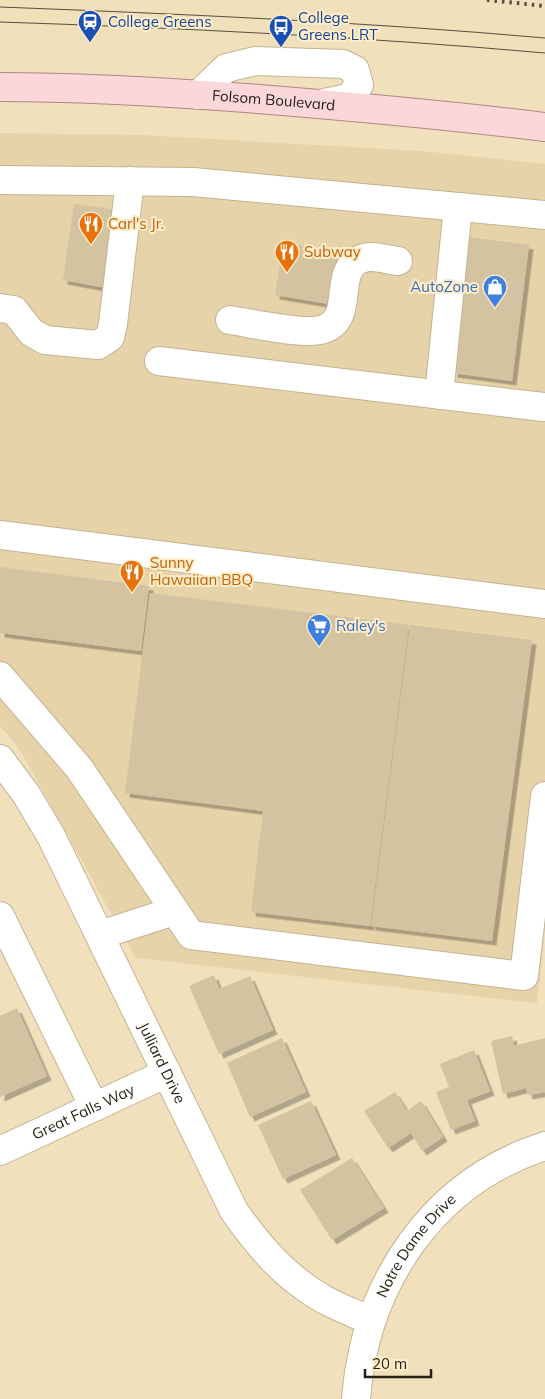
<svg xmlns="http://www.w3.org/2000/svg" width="545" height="1399" font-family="Mulish,sans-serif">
<defs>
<filter id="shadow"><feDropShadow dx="4.5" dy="4.5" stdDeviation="0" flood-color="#0004"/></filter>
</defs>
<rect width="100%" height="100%" fill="#f0e0bc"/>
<!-- built -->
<polygon fill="#e7d3a9" points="0,133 141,135 422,151 545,164 545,930 537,1003 136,958 20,750 0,726"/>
<!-- building -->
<g fill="#d3c3a1" filter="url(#shadow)">
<polygon points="74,204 118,210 106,288 63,280"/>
<polygon points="469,237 529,245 512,381 453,373"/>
<polygon points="283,243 341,251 335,305 275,295"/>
<polygon points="0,567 149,586 141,651 0,633"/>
<polygon points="150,593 409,625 370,926 251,912 263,811 125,793"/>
<polygon points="410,625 532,640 492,941 371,926"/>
<polygon points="214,975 219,989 250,976 273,1030 219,1054 189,986"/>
<polygon points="17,1008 47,1076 0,1097 0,1016"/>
<polygon points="512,1036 514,1046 545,1038 545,1092 528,1095 526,1088 503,1094 491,1041"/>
<polygon points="282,1038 306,1092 250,1117 227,1063"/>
<polygon points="474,1050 490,1091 467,1100 475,1121 451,1130 436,1092 449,1087 440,1064"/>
<polygon points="395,1092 407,1111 421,1101 443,1137 422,1151 411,1133 388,1148 364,1111"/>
<polygon points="311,1101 336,1155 283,1179 258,1125"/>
<polygon points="352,1158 384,1208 332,1240 300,1190"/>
</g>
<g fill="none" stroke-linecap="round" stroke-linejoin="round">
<defs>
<g id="minor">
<polyline points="198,95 226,68 255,61 343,64 355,70 359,85 349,98 319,104"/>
<polyline points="0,180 193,182 545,215"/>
<polyline points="0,308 14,310 31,332 45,340 98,345 110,337 113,324 130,181"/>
<path d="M230,320C251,323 306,336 324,329C357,318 330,267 364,258C373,255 388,260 398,261"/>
<polyline points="159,361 543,407"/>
<polyline points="439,395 458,207"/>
<polyline points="0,535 545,604"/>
<polyline points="0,676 79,768 191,935 524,976 545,796"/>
<path id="s1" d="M0,759L26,794L51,836L234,1211C260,1248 286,1278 325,1300C340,1308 356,1314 371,1321"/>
<polyline points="0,916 94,1107"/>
<polyline points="100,935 174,911"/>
<path id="s2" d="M0,1151L167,1073"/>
<path id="s3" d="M356,1399C365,1284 432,1182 545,1146"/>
</g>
<g id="major">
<path id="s4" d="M0,87C82,87 165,92 246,98C346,106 446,115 545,127"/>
</g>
</defs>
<!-- minor casing -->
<use href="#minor" stroke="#c3b391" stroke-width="30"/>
<!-- major casing -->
<use href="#major" stroke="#b08683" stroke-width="30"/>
<!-- minor -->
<use href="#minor" stroke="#fff" stroke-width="28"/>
<!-- major -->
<use href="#major" stroke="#fbd7d9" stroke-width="28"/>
<!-- tram -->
<g stroke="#584f3c" stroke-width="1">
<path d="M0,7C182,14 364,22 545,38"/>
<path d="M0,22C182,28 364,37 545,53"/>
</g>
<!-- rail -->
<polyline stroke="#584f3c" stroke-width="4" stroke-dasharray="2.5 5" stroke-linecap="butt" points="487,0 545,6"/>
</g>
<!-- icons -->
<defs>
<symbol id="station-pin" viewBox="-11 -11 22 30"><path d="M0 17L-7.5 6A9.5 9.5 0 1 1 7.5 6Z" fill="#1a4fb4" stroke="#feedc9"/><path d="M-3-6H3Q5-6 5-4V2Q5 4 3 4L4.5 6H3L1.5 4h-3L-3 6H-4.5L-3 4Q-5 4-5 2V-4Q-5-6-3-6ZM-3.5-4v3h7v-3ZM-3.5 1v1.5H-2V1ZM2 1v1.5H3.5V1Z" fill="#fff"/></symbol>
<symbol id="bus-pin" viewBox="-11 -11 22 30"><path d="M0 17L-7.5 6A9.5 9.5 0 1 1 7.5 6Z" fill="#1a4fb4" stroke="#feedc9"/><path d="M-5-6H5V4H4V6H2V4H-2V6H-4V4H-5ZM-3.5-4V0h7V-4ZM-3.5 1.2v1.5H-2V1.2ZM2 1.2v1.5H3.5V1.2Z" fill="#fff"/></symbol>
<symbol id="restaurant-pin" viewBox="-11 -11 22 30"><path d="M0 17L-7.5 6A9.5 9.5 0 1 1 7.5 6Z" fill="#e8710a" stroke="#feedc9"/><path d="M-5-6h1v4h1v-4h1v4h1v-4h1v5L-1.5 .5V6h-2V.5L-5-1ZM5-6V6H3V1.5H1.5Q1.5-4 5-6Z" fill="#fff"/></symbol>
<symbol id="shop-pin" viewBox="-11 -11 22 30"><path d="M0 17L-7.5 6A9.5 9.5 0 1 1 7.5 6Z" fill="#3f7fe0" stroke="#feedc9"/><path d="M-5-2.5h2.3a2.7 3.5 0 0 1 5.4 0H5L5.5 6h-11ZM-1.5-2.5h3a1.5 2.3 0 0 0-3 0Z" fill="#fff"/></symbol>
<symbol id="supermarket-pin" viewBox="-11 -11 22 30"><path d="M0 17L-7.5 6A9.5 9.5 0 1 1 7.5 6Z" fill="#3f7fe0" stroke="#feedc9"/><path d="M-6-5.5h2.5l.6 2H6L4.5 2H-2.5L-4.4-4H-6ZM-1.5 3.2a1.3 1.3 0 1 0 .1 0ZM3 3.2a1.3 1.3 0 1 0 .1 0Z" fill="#fff"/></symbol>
</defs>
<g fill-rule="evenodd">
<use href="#station-pin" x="76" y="8" width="28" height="38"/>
<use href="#bus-pin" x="267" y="13" width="28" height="38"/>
<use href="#restaurant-pin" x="77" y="210" width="28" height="38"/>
<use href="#restaurant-pin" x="273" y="238" width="28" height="38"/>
<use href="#shop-pin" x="481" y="273" width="28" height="38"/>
<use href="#restaurant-pin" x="118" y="558" width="28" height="38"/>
<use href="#supermarket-pin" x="305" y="612" width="28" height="38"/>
</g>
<g text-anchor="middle" stroke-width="4" stroke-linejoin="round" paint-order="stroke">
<!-- transit labels -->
<g font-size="15" fill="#164399" stroke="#feedc9" text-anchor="start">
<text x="298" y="23">College<tspan x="298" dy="17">Greens LRT</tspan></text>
<text x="108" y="27">College Greens</text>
</g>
<!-- street labels -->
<g font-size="15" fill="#272113" stroke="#feedc9">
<text dy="5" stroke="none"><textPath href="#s4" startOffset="274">Folsom Boulevard</textPath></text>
<text dy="5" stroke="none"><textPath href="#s1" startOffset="345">Julliard Drive</textPath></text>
<text dy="5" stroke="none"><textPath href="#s2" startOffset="92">Great Falls Way</textPath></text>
<text dy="5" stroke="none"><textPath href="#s3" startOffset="168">Notre Dame Drive</textPath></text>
</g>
<!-- food labels -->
<g font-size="15" fill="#c56008" stroke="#feedc9" text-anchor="start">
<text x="108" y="229">Carl's Jr.</text>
<text x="304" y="257">Subway</text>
<text x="150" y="568">Sunny<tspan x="150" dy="17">Hawaiian BBQ</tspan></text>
</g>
<!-- shop labels -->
<g font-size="15" fill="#366cbe" stroke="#feedc9" text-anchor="end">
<text x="478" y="292">AutoZone</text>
<text x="336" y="631" text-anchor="start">Raley's</text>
</g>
</g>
<!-- scale -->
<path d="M365 1369v8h66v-8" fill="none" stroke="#272113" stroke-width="2.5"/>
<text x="372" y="1369" font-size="15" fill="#272113" stroke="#feedc9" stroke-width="4" paint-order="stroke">20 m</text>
</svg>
